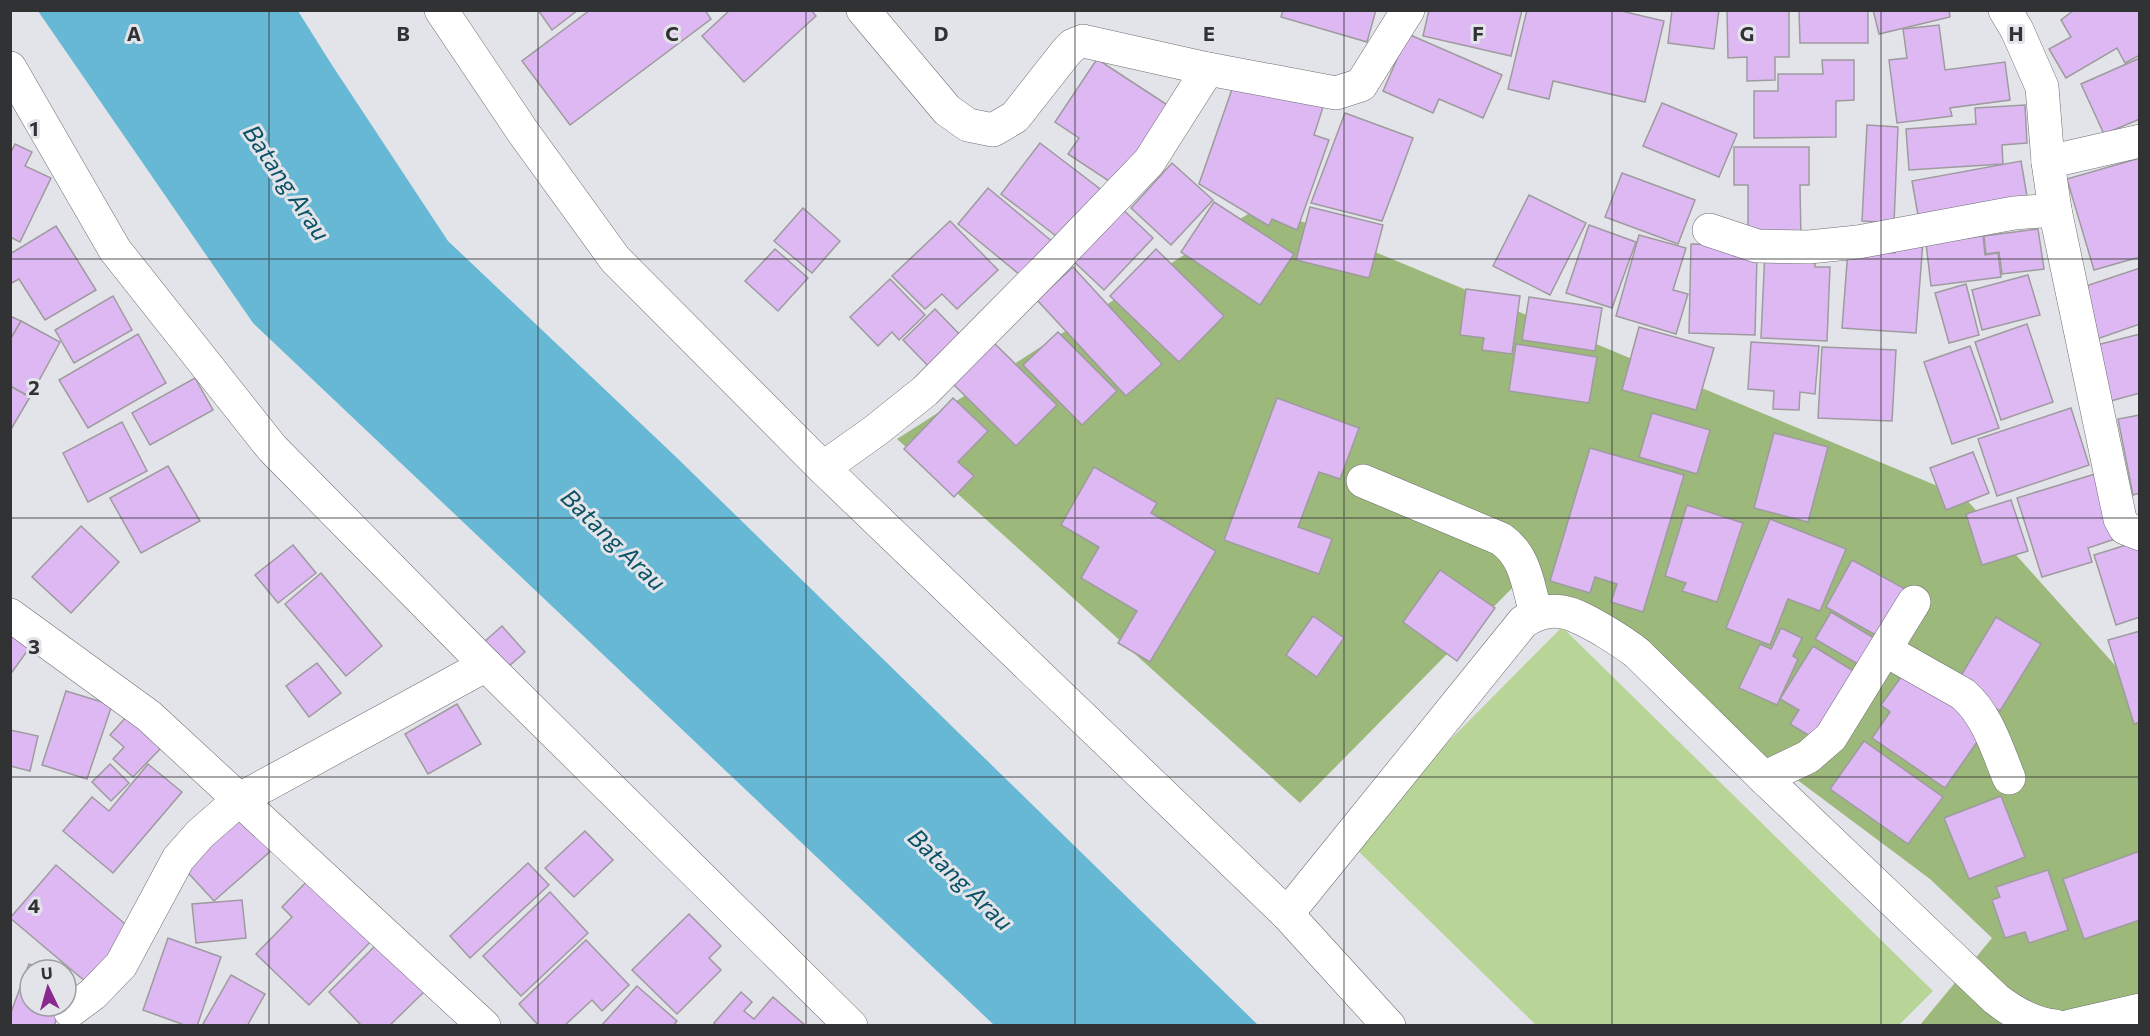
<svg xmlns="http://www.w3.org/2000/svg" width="2150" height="1036" font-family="Commissioner,sans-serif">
<rect width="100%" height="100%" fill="#e3e4e9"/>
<!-- green -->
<polygon fill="#b8d597" points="1562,627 1933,991 1899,1025 1536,1025 1349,842"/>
<!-- forest -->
<polygon fill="#9cb87a" points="1262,205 1964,497 2139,692 2139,1025 1920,1025 1992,938 1930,879 1524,576 1300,803 897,439"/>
<!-- water -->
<polygon fill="#66b8d4" points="38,11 298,11 330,62 448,241 675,456 1258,1025 994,1025 253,323"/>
<!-- building -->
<g fill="#deb8f3" stroke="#9e9b9f" stroke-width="1.5">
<polygon points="538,10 578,10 552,30"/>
<polygon points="590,10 705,10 711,19 570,125 522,61"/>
<polygon points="730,10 811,10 816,16 744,82 702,36"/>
<polygon points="1283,10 1376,10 1367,42 1281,17"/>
<polygon points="1429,10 1522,10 1511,56 1423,36"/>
<polygon points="1527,10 1617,10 1664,21 1645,102 1553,81 1549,99 1508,89"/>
<polygon points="1672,10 1719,10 1714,49 1668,43"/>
<polygon points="1727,10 1789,10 1789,57 1775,57 1775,80 1747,81 1747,57 1728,58"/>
<polygon points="1799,10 1868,10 1868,43 1800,43"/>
<polygon points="1873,10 1949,10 1950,17 1879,34"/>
<polygon points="2074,10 2140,10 2140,55 2125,63 2117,48 2066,78 2049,49 2071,37 2061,20"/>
<polygon points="1939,25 1945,70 2005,62 2010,100 1950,108 1952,116 1897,123 1889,60 1907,58 1903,29"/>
<polygon points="1408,34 1502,75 1483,118 1439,99 1433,113 1383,91"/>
<polygon points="2140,58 2140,119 2104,134 2081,84"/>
<polygon points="1097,59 1172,108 1118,187 1068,154 1079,138 1055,122"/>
<polygon points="1822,60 1854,60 1854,100 1836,101 1836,137 1754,138 1754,91 1778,91 1778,74 1823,74"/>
<polygon points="1237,75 1324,104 1314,135 1329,140 1297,230 1272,219 1269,226 1199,184"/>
<polygon points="1662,103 1737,134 1719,177 1643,146"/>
<polygon points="2025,105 2027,143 2002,145 2003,164 1909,170 1906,129 1976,124 1975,108"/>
<polygon points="1345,113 1413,138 1382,221 1311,203"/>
<polygon points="1867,125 1898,127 1894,223 1862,221"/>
<polygon points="1040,143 1104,192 1064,242 1001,194"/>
<polygon points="15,144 32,152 25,166 51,178 20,242 10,237 10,154"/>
<polygon points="1734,147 1809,147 1809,185 1800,185 1801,241 1748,242 1748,185 1734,185"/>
<polygon points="2140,158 2140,257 2094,270 2067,179"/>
<polygon points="2021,161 2028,202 1919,221 1912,181"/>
<polygon points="1172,163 1213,200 1171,245 1131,208"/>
<polygon points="1622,173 1695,200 1678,244 1605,217"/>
<polygon points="988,188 1054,243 1025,279 958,224"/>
<polygon points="1529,195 1586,223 1550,295 1493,266"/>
<polygon points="1214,202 1294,254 1260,305 1181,252"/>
<polygon points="1117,204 1153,238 1104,290 1068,256"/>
<polygon points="1310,207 1383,225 1369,278 1296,260"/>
<polygon points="803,208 840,241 812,273 774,241"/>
<polygon points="950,221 998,270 957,309 942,294 925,309 892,276"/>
<polygon points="1589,225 1636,242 1612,308 1566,293"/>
<polygon points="56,226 96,290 45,320 19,279 10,284 10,254"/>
<polygon points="2038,229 2044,269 2002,274 1999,252 1986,254 1984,236"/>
<polygon points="1639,235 1686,248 1673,290 1688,294 1676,334 1616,316"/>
<polygon points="1983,236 1985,255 1998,253 2001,277 1931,286 1926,243"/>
<polygon points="1897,240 1923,241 1916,333 1842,328 1848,250 1895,253"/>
<polygon points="1691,244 1734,245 1734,256 1757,256 1755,335 1689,333"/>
<polygon points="775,249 808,278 778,311 745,281"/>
<polygon points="1156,249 1224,316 1179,362 1110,296"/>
<polygon points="1765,250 1815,252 1815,267 1830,267 1827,341 1761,338"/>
<polygon points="1073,267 1162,364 1126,396 1037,300"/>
<polygon points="2140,268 2140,324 2094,340 2077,289"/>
<polygon points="2028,275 2040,315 1982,330 1972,290"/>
<polygon points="890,279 925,315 899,340 892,332 878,346 850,317"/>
<polygon points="1966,284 1979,335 1949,343 1935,293"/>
<polygon points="1466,289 1520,296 1512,354 1482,350 1484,338 1460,335"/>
<polygon points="113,296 132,330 74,363 55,330"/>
<polygon points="1529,297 1602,308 1595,351 1522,340"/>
<polygon points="935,309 966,341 934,372 903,340"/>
<polygon points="10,316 21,321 10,340"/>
<polygon points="21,321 60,342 30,397 10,386 10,340"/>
<polygon points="2027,324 2053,402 2001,420 1975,342"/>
<polygon points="1639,327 1714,348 1696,410 1622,390"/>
<polygon points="1058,332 1117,391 1082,425 1023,365"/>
<polygon points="138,334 166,383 88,428 59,380"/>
<polygon points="2140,334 2140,393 2107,402 2093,346"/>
<polygon points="990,339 1057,405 1016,446 949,380"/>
<polygon points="1751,342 1819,346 1815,394 1800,392 1799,410 1773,409 1774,391 1748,389"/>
<polygon points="1516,344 1597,357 1589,403 1509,391"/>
<polygon points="1970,346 1999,428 1952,444 1924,362"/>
<polygon points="1822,347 1896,350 1892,421 1818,418"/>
<polygon points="195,378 213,410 150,445 132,413"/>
<polygon points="10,386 30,397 10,431"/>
<polygon points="953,398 988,431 958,462 974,476 954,497 904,449"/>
<polygon points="1277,398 1359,428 1340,479 1319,472 1298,527 1332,539 1319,574 1224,540"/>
<polygon points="2071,408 2089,465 1997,496 1978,439"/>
<polygon points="1652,413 1710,430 1697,474 1639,457"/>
<polygon points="2140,415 2140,493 2133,495 2118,419"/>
<polygon points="122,422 147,471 88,502 63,453"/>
<polygon points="1774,433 1828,447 1808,522 1754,508"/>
<polygon points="1590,448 1684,475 1643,612 1611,602 1617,584 1595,577 1590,593 1550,581"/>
<polygon points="1973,452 1989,493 1946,510 1930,468"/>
<polygon points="168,466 200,521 141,553 110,498"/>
<polygon points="1094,467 1157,503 1151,513 1216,551 1150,662 1118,643 1137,611 1081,578 1099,547 1061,525"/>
<polygon points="2095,474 2115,539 2088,548 2092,562 2042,577 2017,498"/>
<polygon points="2011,500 2028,551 1982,565 1966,514"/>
<polygon points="1687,505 1743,523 1717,602 1682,591 1686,583 1665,576"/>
<polygon points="1770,519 1846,549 1820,611 1788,599 1770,645 1726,628"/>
<polygon points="81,526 119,562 71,613 32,577"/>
<polygon points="2139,541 2140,617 2116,625 2094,555"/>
<polygon points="293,545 316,573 278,603 255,575"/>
<polygon points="1852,560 1907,590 1881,638 1826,607"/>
<polygon points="1440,570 1495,608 1457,661 1403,622"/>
<polygon points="321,573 382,646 346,676 285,604"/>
<polygon points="1831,612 1879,641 1863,667 1815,639"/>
<polygon points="1313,616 1344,638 1317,677 1286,655"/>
<polygon points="1996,617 2041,644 2000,711 1956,684"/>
<polygon points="502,626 525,652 507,668 484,642"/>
<polygon points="10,627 33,643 10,675"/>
<polygon points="1781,628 1802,638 1793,656 1798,659 1777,705 1739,688 1760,644 1771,649"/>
<polygon points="2140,631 2140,722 2134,724 2108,640"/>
<polygon points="1813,646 1860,675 1818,741 1790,724 1799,710 1780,699"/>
<polygon points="317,663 341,693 309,717 286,686"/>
<polygon points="1904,673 1986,729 1945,788 1872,738 1890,712 1881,705"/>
<polygon points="66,691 112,705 87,779 42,765"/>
<polygon points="457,704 481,744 428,774 405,734"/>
<polygon points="127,716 162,747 133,777 113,759 124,747 110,735"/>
<polygon points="10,730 38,736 30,771 10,766"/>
<polygon points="1864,741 1943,797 1908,844 1830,789"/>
<polygon points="110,764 129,783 111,801 92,782"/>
<polygon points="148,764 182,792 113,873 63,831 92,797 109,811"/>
<polygon points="2001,796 2025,857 1969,879 1944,818"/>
<polygon points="239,812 272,850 214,901 180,864"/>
<polygon points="585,831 613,860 574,897 545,868"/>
<polygon points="2140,851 2140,920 2084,939 2063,879"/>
<polygon points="528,863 549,885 470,958 450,936"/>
<polygon points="56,865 131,929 86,982 10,918"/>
<polygon points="2048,870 2068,930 2029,943 2025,932 2005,938 1992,900 2000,897 1996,887"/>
<polygon points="314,874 378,934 309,1005 256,954 292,917 282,907"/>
<polygon points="550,892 588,933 521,996 483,956"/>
<polygon points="242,900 246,938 196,943 192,904"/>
<polygon points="689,914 721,946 709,958 721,970 677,1014 632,970"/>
<polygon points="168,938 221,957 197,1026 187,1026 143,1010"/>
<polygon points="586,940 629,985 602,1011 592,1000 564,1026 539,1026 519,1004"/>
<polygon points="378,943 425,991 389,1026 362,1026 329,992"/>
<polygon points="29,964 46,970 30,970 30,1006 61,1006 54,1026 10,1026 10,1015"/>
<polygon points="231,975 265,994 247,1026 207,1026 203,1024"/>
<polygon points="637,986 677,1021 673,1026 601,1026"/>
<polygon points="741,992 752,1002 744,1011 754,1019 773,997 806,1026 717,1026 714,1023"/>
</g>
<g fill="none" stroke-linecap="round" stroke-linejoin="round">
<defs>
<g id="minor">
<polyline points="441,10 523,132 615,259 823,468 1287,914 1389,1026"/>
<polyline points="863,10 947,110 968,125 993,130 1015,117 1067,51 1073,45 1083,41 1208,69 1336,93 1361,85 1408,10"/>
<polyline points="2005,10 2017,30 2042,87 2048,162 2055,210 2120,519 2125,528 2140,534"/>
<polyline points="10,68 115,250 272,448 486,665 851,1026"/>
<polyline points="2048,162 2140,141"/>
<polyline points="1709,230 1757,246 1809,247 1858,242 2014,213 2055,210"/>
<polyline points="823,468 875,431 925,391 1049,266 1149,162 1208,69"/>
<path d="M1363,481L1501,539C1526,556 1528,586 1536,614"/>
<polyline points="10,615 149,716 484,1026"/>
<path d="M1885,650L1963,694C1988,716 1997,749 2009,778"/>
<polyline points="1764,778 1808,757 1831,737 1914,602"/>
<path d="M1287,914L1523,622C1553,602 1573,613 1601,629C1614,637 1626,644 1637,653L1764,778L1996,999C2013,1012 2032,1024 2055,1026"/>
<polyline points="70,1011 93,994 121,965 178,859 200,834 240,799 486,665"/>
<polyline points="2070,1026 2140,1010"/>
</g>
</defs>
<!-- minor casing -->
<use href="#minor" stroke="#6c6d72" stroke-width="34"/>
<!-- minor -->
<use href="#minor" stroke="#fff" stroke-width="33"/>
</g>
<!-- grid -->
<path fill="none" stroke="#313234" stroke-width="1.5" stroke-opacity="0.55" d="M269,10V1026M538,10V1026M806,10V1026M1075,10V1026M1344,10V1026M1612,10V1026M1881,10V1026M10,259H2140M10,518H2140M10,777H2140"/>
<g text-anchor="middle" stroke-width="6" stroke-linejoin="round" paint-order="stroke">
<!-- water labels -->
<g font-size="24" font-style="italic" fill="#0b5266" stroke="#e3e4e9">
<text transform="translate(286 183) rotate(56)" y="8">Batang Arau</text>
<text transform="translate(613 540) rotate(44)" y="8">Batang Arau</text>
<text transform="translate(960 880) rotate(44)" y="8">Batang Arau</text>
</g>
</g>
<g font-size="20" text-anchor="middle" font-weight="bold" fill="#313234" stroke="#e3e4e9" stroke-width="6" stroke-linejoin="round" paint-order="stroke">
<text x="134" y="41">A</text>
<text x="403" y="41">B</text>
<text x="672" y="41">C</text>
<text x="941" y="41">D</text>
<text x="1209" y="41">E</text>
<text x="1478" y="41">F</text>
<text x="1747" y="41">G</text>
<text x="2016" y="41">H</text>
<text x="34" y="136">1</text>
<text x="34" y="395">2</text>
<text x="34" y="654">3</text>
<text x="34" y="913">4</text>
</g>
<!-- border -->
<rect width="2150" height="1036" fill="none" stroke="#313234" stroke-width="24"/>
<!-- north arrow -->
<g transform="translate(48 988) rotate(355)"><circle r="28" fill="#e3e4e9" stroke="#9c9da1" stroke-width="1.5"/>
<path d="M0-4.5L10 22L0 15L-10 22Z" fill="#8b288f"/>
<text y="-9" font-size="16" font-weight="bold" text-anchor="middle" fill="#313234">U</text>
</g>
</svg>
